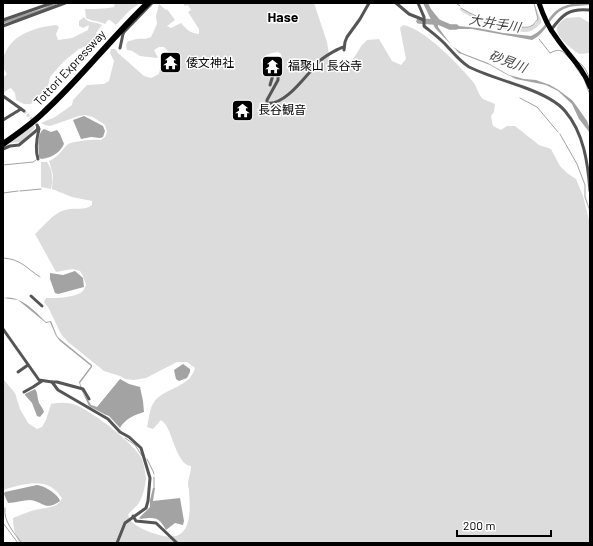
<svg xmlns="http://www.w3.org/2000/svg" width="593" height="546" font-family="Barlow,'Noto Sans JP',sans-serif">
<rect width="100%" height="100%" fill="#fff"/>
<!-- green -->
<g fill="#dcdcdc" fill-rule="evenodd">
<path d="M115,3H140L129,11L116,25L110,20H108L105,24C99,21 91,21 86,18L85,9C95,9 104,9 114,7Z"/>
<path d="M183,3H314L327,42L331,67L339,70H346L362,45L367,40L379,39L392,61L401,65L406,59L400,28L403,25C424,28 460,66 474,83C477,88 479,96 483,99C487,101 491,102 495,104L494,112L491,116L493,126L501,130L507,126H515L539,145L551,149L560,166L567,173L576,179L583,196L590,224V543H19C15,535 13,527 13,518C19,516 25,513 31,511C42,507 58,510 62,498C59,494 55,489 51,487C37,479 17,486 3,490V379L15,393L20,409L28,423L37,429L42,427L46,420L51,404C60,402 70,402 78,406C94,413 135,444 142,459C144,464 145,472 146,478C146,483 143,496 140,501C138,506 131,510 128,515C130,518 131,522 133,523C139,528 149,532 156,534C191,546 191,516 189,491C189,488 188,486 188,484C188,478 191,474 191,466C178,465 173,437 167,427C166,424 163,422 161,420L153,429L147,427C149,419 149,409 154,402C165,387 190,388 195,368L187,362H177L146,378L134,380L125,379L120,376L104,371L68,342L61,334L48,307L44,302L46,298C56,298 75,298 83,291C84,289 85,287 86,285L83,276L80,271L72,269L56,272L35,234C44,226 53,213 65,210C74,207 85,211 92,205V201L72,197L52,189L53,175L49,161C57,158 61,151 67,145C71,141 95,139 101,140L105,137L107,132L105,125L93,117L85,115L79,116L50,126L45,125L41,123L55,117L72,105L73,100L87,85L104,84L109,81L114,61L110,53L111,49H115L118,53L144,76L151,78L159,74L160,69L169,72H175L179,68L180,60L173,56L164,47H159L154,50L158,58L140,56L132,51L127,50L126,45L128,41C132,41 134,39 138,39C144,38 143,40 151,37L157,24L156,16L159,4L166,10L167,9L175,20L167,26L171,28L181,23C187,30 190,33 199,34V29L188,12L191,10L188,5L185,6ZM278,52L281,54L282,63L280,69L269,70L263,68L261,60C266,54 270,53 278,52Z"/>
<path d="M534,3L541,20V23C538,26 535,29 531,31C516,36 472,20 460,10L461,8C481,21 505,29 529,28L536,23L538,19Z"/>
<path d="M84,17C88,24 96,21 102,25L96,33L100,42L90,44L79,49L64,61L50,77L48,86L31,104H24L16,100L15,93L11,88L7,90L5,92L3,91V78L7,74L3,68V55L5,54C12,34 37,27 56,25L59,27L56,34L58,40L72,38L88,30L89,25L83,28L79,26V21Z"/>
<path d="M580,17L590,23V53L579,54C572,49 552,35 558,25C560,22 563,20 566,18Z"/>
<polygon points="34,125 35,128 21,142 9,143"/>
<path d="M41,162H47C53,170 53,181 51,189L41,187Z"/>
</g>
<!-- water -->
<g fill="#a3a3a3">
<path d="M54,3H58C50,13 16,19 3,24V21L44,8Z"/>
<polygon points="423,3 428,3 431,9 443,24 438,24 438,27 452,46 462,53 488,63 509,75 524,79 536,80 550,85 557,89 572,100 578,108 587,121 590,129 590,133 579,119 572,104 558,91 546,85 516,79 504,73 490,65 459,53 435,28"/>
<path d="M577,3H590V5C582,6 572,5 564,9C550,15 547,33 532,40L472,29H449V25L478,28L503,33L531,36C553,26 545,7 577,3Z"/>
<polygon points="84,116 103,126 105,131 103,137 100,138 91,137 81,139 73,120"/>
<path d="M44,129L51,132L57,130L60,134L64,144C60,153 51,158 41,159L39,157C39,149 36,134 44,129Z"/>
<polygon points="75,271 83,278 84,287 58,294 55,293 50,279 50,273 63,275"/>
<path d="M3,298C19,294 35,311 46,322L51,321L57,336L60,339L92,365V367L80,383L84,394L91,405L97,407L120,379L129,384L140,387L143,401L144,412C134,415 125,419 120,428L109,416L106,415L89,406L81,389L79,382L91,366L60,341L56,336L50,322L46,323L18,300Z"/>
<polygon points="183,364 190,369 190,372 187,378 179,381 176,379 174,370"/>
<path d="M35,389C38,393 37,397 39,403C41,406 43,409 44,412L40,417L37,416L32,403L25,395V394Z"/>
<path d="M37,485C45,486 58,494 60,501C45,512 43,501 30,500C23,500 15,503 8,503L4,494L5,492Z"/>
<path d="M153,488H155L153,501L180,498L184,521L183,525L175,523L166,530C159,517 155,517 141,519L139,518L150,507V500Z"/>
</g>
<g fill="none" stroke-linecap="round" stroke-linejoin="round">
<!-- stream -->
<g stroke="#a3a3a3" stroke-width="1">
<polyline points="456,3 460,6"/>
<path d="M461,8C481,20 505,29 529,27L533,25L538,19L534,3"/>
<polyline points="3,16 3,17"/>
<path d="M539,39L550,53C562,47 563,52 572,61"/>
<path d="M578,62C584,65 588,73 590,80"/>
<polyline points="575,66 582,76"/>
<polyline points="584,79 590,95"/>
<polyline points="520,98 537,107 558,132"/>
<polyline points="560,134 577,164 585,185 585,197 590,211"/>
<polyline points="3,165 33,162 36,160"/>
<polyline points="20,191 41,189"/>
<polyline points="3,193 18,191"/>
<path d="M3,258C21,259 26,268 40,277"/>
<polyline points="125,438 135,445 142,456"/>
<polyline points="147,459 153,471 154,474"/>
<polyline points="154,488 154,477"/>
<path d="M5,508C3,521 14,533 22,543"/>
<polyline points="3,523 18,543"/>
</g>
<!-- river -->
<g stroke="#a3a3a3" stroke-width="5.5">
<polyline points="419,21 435,22"/>
<polyline points="436,21 450,27 456,27"/>
</g>
<!-- street-tunnel -->
<polyline stroke="#d9d9d9" stroke-width="3" stroke-dasharray="3 1.5" stroke-linecap="butt" points="24,111 37,125"/>
<!-- street -->
<g stroke="#555" stroke-width="3">
<polyline points="396,3 409,14 424,20"/>
<path d="M418,3L424,17V26C430,31 437,36 443,42C451,50 459,61 469,67C486,75 506,81 523,87C537,92 555,99 565,111C584,133 588,164 590,191"/>
<polyline points="3,20 52,3"/>
<polyline points="3,26 65,3"/>
<path d="M551,30C562,15 569,8 589,10"/>
<polyline points="120,48 123,34 124,32 152,3"/>
<polyline points="344,50 345,42 347,37 360,19 369,3"/>
<path d="M270,85L274,72L276,71L278,77V80L267,100V103C287,106 309,70 322,59C327,55 339,48 344,47"/>
<polyline points="3,96 24,111"/>
<polyline points="3,120 21,109"/>
<path d="M38,127L39,129C37,137 35,150 38,159"/>
<polyline points="3,149 10,146 19,145 37,130 38,127 37,125"/>
<polyline points="31,296 42,306"/>
<polyline points="3,329 39,380 52,382 58,390 108,419 120,432 129,437 141,448 150,478 148,501 146,508 125,523 117,543"/>
<polyline points="18,372 28,365"/>
<polyline points="52,382 57,382 83,389 89,399"/>
<polyline points="24,392 33,387 42,381"/>
<polyline points="133,516 136,521 156,523 177,543"/>
</g>
<!-- primary -->
<path stroke="#000" stroke-width="5" d="M539,3C543,15 548,27 556,37C567,54 583,67 590,87"/>
<!-- highway -->
<path stroke="#000" stroke-width="6" d="M3,144C17,134 32,124 44,112C81,78 112,37 148,3"/>
</g>
<!-- icons -->
<defs>
<symbol id="temple-square" viewBox="-11 -11 22 22"><rect x="-9" y="-9" width="18" height="18" rx="4" fill="#000" stroke="#fff"/><path d="M0-6L5-2H3V0L6.5 2.5H4V6H1.5V3h-3V6H-4V2.5H-6.5L-3 0V-2H-5Z" fill="#fff"/></symbol>
</defs>
<g fill-rule="evenodd">
<use href="#temple-square" x="158" y="50" width="25" height="25"/>
<use href="#temple-square" x="260" y="54" width="25" height="25"/>
<use href="#temple-square" x="230" y="98" width="25" height="25"/>
</g>
<g text-anchor="middle" stroke-width="3" stroke-linejoin="round" paint-order="stroke">
<!-- poi labels -->
<g font-size="12" fill="#000" stroke="#fff" text-anchor="start">
<text x="186" y="67">倭文神社</text>
<text x="288" y="70">福聚山 長谷寺</text>
<text x="258" y="114">長谷観音</text>
</g>
<!-- street labels -->
<g font-size="12" fill="#000" stroke="#fff">
<text transform="translate(70 68) rotate(-47)" y="4">Tottori Expressway</text>
</g>
<!-- water labels -->
<g font-size="13" font-style="italic" fill="#444" stroke="#fff">
<text transform="translate(495 23) rotate(9)" y="5">大井手川</text>
<text transform="translate(508 61) rotate(21)" y="5">砂見川</text>
</g>
<!-- quarter labels -->
<g font-size="14" font-weight="bold" fill="#000" stroke="#fff">
<text x="283" y="22">Hase</text>
</g>
</g>
<!-- border -->
<rect width="593" height="546" fill="none" stroke="#000000" stroke-width="8"/>
<!-- scale -->
<path d="M457 530v6h94v-6" fill="none" stroke="#000000" stroke-width="2"/>
<text x="463" y="530" font-size="12" fill="#000000" stroke="#ffffff" stroke-width="3" paint-order="stroke">200 m</text>
</svg>
